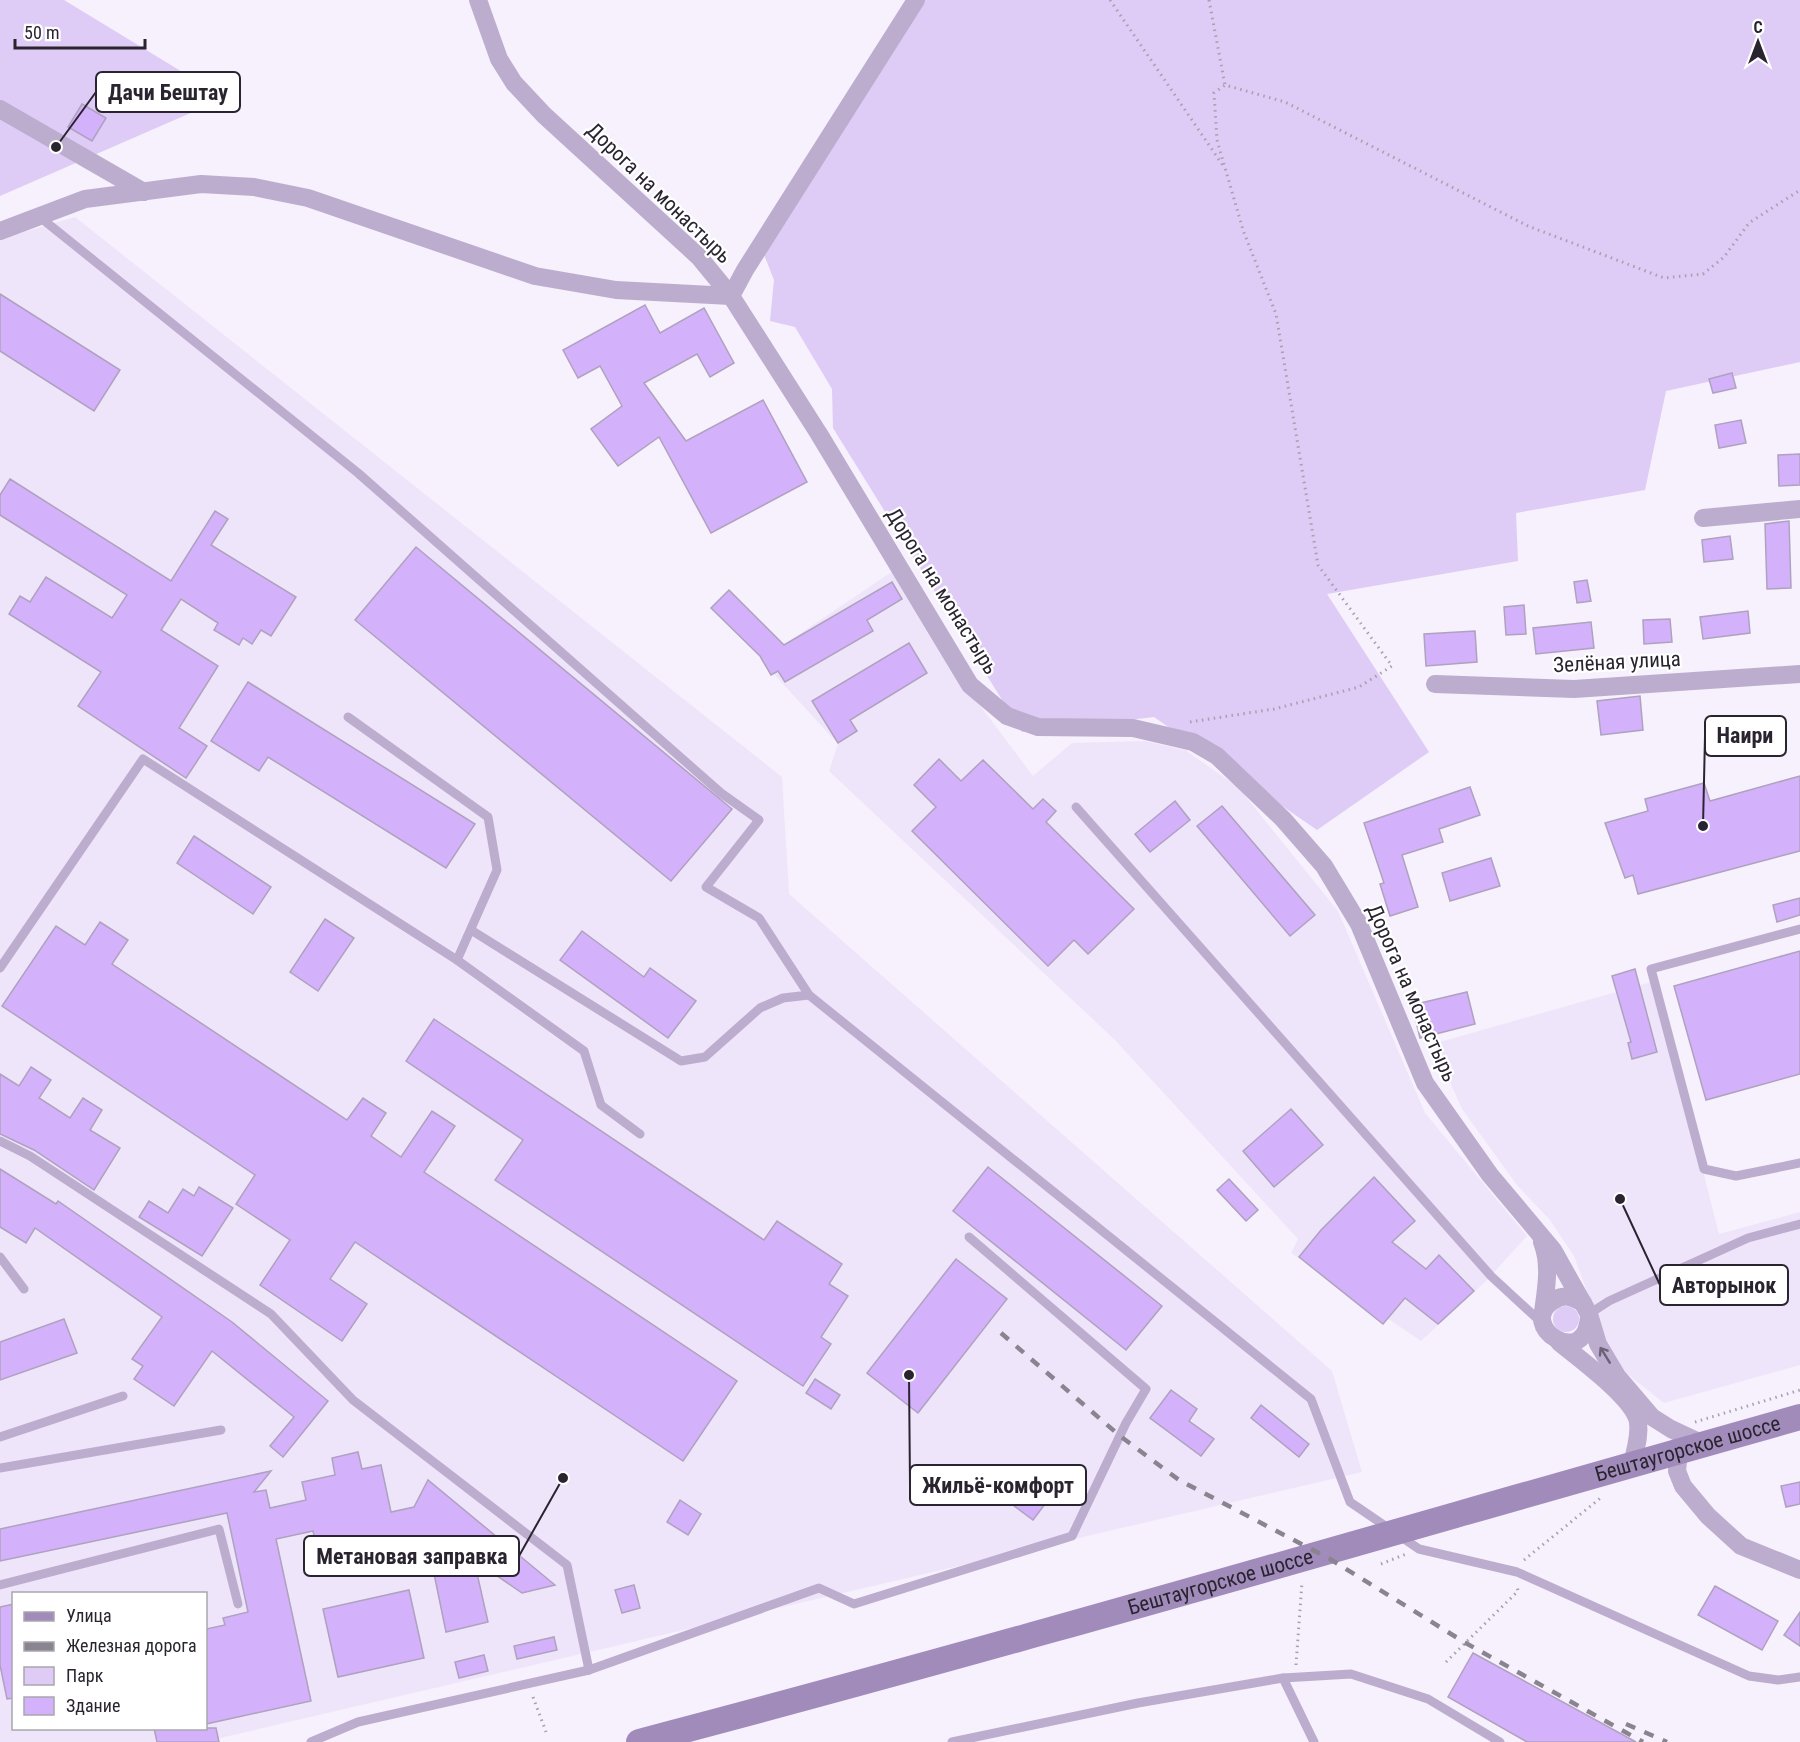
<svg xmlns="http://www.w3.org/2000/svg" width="1800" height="1742" font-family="'Roboto Condensed',sans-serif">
<rect width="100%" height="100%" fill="#f6f1fc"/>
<!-- built -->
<g fill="#efe5fb" fill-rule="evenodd">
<path d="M75,217L782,777L789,894L1332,1371L1362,1472L203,1742H0V239ZM14,1594H206V1728H14Z"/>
<polygon points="893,571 951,667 1033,776 1072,743 1145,741 1185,750 1238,787 1338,911 1425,1113 1527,1236 1486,1281 1421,1341 1291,1253 1298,1239 1115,1040 829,771 838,744 761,660"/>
<polygon points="1655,981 1719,1234 1800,1212 1800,1365 1664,1403 1621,1369 1604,1338 1574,1256 1550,1220 1517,1185 1462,1109 1433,1044"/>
</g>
<!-- green -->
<g fill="#decbf6">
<polygon points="0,0 64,0 225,98 0,196"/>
<polygon points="921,0 1800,0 1800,362 1666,391 1645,490 1516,513 1518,561 1327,594 1429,752 1317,830 1154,717 1022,732 833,428 832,389 795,327 770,321 774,280 763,252"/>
<circle cx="1566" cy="1319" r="13"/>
</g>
<!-- building -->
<g fill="#d4b1fb" stroke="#aea2be" stroke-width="1.5">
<polygon points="82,104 106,118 92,141 68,127"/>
<polygon points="0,294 120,370 94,411 0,351"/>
<polygon points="645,305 660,333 704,308 734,363 710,377 697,354 644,383 686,441 763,400 807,482 711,533 659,437 618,466 591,429 622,406 600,366 578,378 563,350"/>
<polygon points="1732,373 1736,388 1713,393 1709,379"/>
<polygon points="1741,420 1746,443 1719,448 1715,425"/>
<polygon points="1800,454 1800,485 1779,486 1778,455"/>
<polygon points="10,479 171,581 215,511 228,519 211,545 296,597 271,636 261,630 252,644 243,638 239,645 214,630 218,623 181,599 161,630 218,666 179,728 207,746 186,778 78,706 101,672 9,614 20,596 30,602 46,577 112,618 127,595 0,515 0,495"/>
<polygon points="1789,521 1791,588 1767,589 1765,524"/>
<polygon points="1730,536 1733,559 1704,562 1702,540"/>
<polygon points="416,547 732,809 671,881 355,620"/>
<polygon points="1587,580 1591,601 1577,603 1574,582"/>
<polygon points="892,582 902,599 867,620 873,631 785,682 778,671 771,675 760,656 711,608 729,590 784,645"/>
<polygon points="1524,605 1526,634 1506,635 1504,607"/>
<polygon points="1748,611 1750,633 1703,639 1700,617"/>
<polygon points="1670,619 1672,642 1644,644 1643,620"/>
<polygon points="1591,622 1594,648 1536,654 1533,628"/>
<polygon points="1475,631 1477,662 1426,666 1424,634"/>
<polygon points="909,643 927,673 850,720 857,731 838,743 812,701"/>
<polygon points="248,682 475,824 446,868 268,757 259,771 211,741"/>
<polygon points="1640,696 1643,730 1601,735 1597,701"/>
<polygon points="939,759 961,781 983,760 1033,809 1043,799 1056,811 1046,822 1134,909 1088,954 1074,940 1048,966 912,831 936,807 914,785"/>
<polygon points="1800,776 1800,851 1638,894 1633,875 1625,878 1605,823 1648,811 1645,799 1704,783 1710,801"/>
<polygon points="1470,787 1480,815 1439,829 1443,842 1402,855 1418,907 1390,916 1380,884 1384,883 1364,823"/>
<polygon points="1175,801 1190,820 1150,852 1135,834"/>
<polygon points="1222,806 1315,915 1290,936 1197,826"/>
<polygon points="194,836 271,887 253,914 177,863"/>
<polygon points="1491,858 1500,886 1450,901 1442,873"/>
<polygon points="1800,898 1800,915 1777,922 1773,905"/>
<polygon points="325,919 354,938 318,991 290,972"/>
<polygon points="100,922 128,940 112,964 347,1120 363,1098 386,1113 371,1136 401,1157 432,1111 455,1126 424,1172 737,1381 683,1461 355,1242 330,1279 367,1304 342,1341 260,1285 290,1240 236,1204 255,1175 2,1006 56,926 85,945"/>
<polygon points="582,931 644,977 650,968 696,1001 668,1038 560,960"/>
<polygon points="1800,951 1800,1074 1706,1100 1674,986"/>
<polygon points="1635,969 1657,1052 1632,1059 1628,1043 1631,1042 1612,976"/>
<polygon points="1467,992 1475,1024 1420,1038 1412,1005"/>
<polygon points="434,1019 764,1240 777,1221 842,1264 829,1284 848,1296 821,1337 831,1344 803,1386 495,1180 523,1140 406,1061"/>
<polygon points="31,1067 51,1080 39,1098 70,1118 83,1098 102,1110 90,1130 120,1148 94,1190 34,1150 0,1134 0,1074 19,1086"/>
<polygon points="1291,1109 1323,1145 1274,1187 1243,1151"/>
<polygon points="988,1167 1162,1306 1126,1350 953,1211"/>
<polygon points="0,1169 56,1204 58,1201 232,1322 328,1401 283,1457 270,1446 294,1417 212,1351 174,1406 134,1379 143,1366 132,1359 162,1317 35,1228 26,1243 0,1227"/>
<polygon points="1374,1177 1415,1221 1392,1242 1426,1269 1439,1255 1474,1291 1438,1324 1405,1298 1383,1324 1299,1257 1321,1230"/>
<polygon points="1229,1179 1258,1210 1246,1221 1217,1190"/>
<polygon points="199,1187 233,1208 202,1256 139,1217 149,1201 168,1213 183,1189 194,1196"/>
<polygon points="956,1259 1007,1299 918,1413 867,1373"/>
<polygon points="64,1319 77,1353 0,1380 0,1342"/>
<polygon points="815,1379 840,1395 831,1409 806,1393"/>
<polygon points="1171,1390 1197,1409 1189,1421 1214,1439 1201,1456 1150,1418"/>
<polygon points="1261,1405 1309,1444 1299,1457 1251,1418"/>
<polygon points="358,1452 362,1469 381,1465 391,1512 414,1507 428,1480 555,1585 522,1593 474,1560 488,1622 446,1632 431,1559 391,1568 386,1544 319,1559 313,1531 276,1539 311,1701 206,1724 206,1629 225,1625 223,1618 248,1612 227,1513 0,1561 0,1529 271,1471 254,1492 266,1490 270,1508 306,1500 302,1482 335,1475 332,1458"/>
<polygon points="1031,1467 1058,1487 1033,1520 1006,1500"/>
<polygon points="1800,1482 1800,1504 1786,1507 1781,1486"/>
<polygon points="680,1500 701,1514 688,1535 667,1522"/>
<polygon points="634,1585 640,1608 622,1613 615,1590"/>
<polygon points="1715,1586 1778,1621 1762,1650 1698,1615"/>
<polygon points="409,1590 424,1658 338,1677 323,1609"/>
<polygon points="14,1604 14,1698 7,1699 0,1665 0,1607"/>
<polygon points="1800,1612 1800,1646 1784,1635"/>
<polygon points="554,1637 557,1650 517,1659 514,1646"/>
<polygon points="1473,1653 1636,1742 1527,1742 1448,1697"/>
<polygon points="484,1655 488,1671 459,1678 455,1662"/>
<polygon points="154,1728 216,1728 219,1742 157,1742"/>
</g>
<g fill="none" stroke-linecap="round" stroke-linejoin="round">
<!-- path -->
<g stroke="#a6a1ac" stroke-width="3" stroke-dasharray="1.5 4.5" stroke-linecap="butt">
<polyline points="1110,0 1224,167"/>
<polyline points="1209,0 1225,85"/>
<polyline points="1190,722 1274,709 1359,687 1392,666 1318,565 1276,314 1243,230 1217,140 1214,93 1225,85 1285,102 1528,226 1664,278 1703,274 1724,257 1749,223 1800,190"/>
<polyline points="1695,1422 1800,1390"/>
<polyline points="1524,1560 1603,1496"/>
<polyline points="1381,1564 1406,1554"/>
<polyline points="1446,1662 1518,1591 1517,1586"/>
<polyline points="1296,1665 1302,1582"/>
<polyline points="533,1697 546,1732"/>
</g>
<!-- service -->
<g stroke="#bcadce" stroke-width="9">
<polyline points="41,218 358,473 721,793 759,820 706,887 759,918 809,995 1311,1399 1350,1502 1419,1549 1517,1572 1749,1676 1778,1680 1800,1677"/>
<polyline points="348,717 488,817 497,870 457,960"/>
<polyline points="1076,807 1491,1276 1543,1324"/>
<polyline points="1800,929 1651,969 1704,1169 1736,1176 1800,1163"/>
<polyline points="471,930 681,1061 705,1057 760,1008 783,998 809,995"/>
<polyline points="0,968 143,759 457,960 584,1051 601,1105 640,1134"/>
<polyline points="0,1141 30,1156 271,1314 353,1400 567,1565 589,1670"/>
<polyline points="0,1257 24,1289"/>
<polyline points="1589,1314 1609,1301 1748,1238 1800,1224"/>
<polyline points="0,1437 123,1396"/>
<polyline points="0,1468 221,1430"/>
<polyline points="0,1585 219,1529 238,1604"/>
<polyline points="1283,1678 1314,1742"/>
<polyline points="311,1742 358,1722 589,1670 819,1588 854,1604 1072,1536 1126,1423 1146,1389 969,1237"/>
<polyline points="952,1742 1138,1703 1283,1678 1351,1674 1428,1699 1500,1742"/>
</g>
<!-- minor -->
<g stroke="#bcadce" stroke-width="18">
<polyline points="478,0 499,59 514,83 544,115 699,257 731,296 819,434 970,685 1007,716 1038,727 1133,728 1193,742 1217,756 1283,819 1324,866 1359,924 1425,1083 1490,1175 1553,1250 1589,1314 1598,1344 1617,1376 1652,1417 1671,1429 1703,1444"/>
<polyline points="0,109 144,192"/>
<polyline points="0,231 85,199 201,184 254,187 308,198 535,276 616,290 731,296"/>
<polyline points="731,296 745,270 916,0"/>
<polyline points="1703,518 1800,509"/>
<polyline points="1435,684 1574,689 1800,674"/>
<path d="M1542,1242C1551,1265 1546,1289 1543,1312"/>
<path d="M1583,1303C1573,1297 1564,1293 1553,1301C1515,1325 1587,1373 1589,1315"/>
<path d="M1559,1342C1578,1358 1634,1398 1638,1422C1640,1437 1635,1450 1632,1464"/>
<polyline points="1679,1451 1677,1471 1683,1486 1708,1516 1741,1546 1800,1570"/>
</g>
<!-- secondary -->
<path stroke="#a18bba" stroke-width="26" id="s1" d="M639,1742C1028,1640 1413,1526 1800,1417"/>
<!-- rail -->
<g stroke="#89848f" stroke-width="4.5" stroke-dasharray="10 10" stroke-linecap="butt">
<polyline points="1001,1333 1120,1436 1179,1480 1330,1559 1464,1642 1643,1742"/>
<polyline points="1626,1724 1667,1742"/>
</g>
</g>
<!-- one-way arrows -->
<defs><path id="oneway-shaft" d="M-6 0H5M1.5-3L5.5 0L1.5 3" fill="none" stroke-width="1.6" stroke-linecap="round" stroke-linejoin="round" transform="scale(1.5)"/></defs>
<use stroke="#6b6277" href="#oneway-shaft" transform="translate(1605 1355) rotate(-122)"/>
<g text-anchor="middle" stroke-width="4.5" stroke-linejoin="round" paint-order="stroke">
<!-- street labels -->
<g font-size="21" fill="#29242f" stroke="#fff">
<text transform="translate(659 193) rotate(44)" y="7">Дорога на монастырь</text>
<text transform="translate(942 591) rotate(58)" y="7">Дорога на монастырь</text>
<text transform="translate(1617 662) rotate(-3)" y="7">Зелёная улица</text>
<text transform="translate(1412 993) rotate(66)" y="7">Дорога на монастырь</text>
<text dy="7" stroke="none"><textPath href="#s1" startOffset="1089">Бештаугорское шоссе</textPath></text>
<text dy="7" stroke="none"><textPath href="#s1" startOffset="603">Бештаугорское шоссе</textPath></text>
</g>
</g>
<!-- callouts -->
<path fill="none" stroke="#29242f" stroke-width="2" d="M56 147L96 92M1703 826L1705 736M1620 1199L1660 1285M909 1375L910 1485M563 1478L519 1556"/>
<g fill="#29242f" stroke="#fff" stroke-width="2">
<circle cx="56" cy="147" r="6"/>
<circle cx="1703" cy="826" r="6"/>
<circle cx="1620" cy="1199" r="6"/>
<circle cx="909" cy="1375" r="6"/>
<circle cx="563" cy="1478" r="6"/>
</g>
<g fill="#fff" stroke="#29242f" stroke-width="2">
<rect x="96" y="72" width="144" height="40" rx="6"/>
<rect x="1705" y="716" width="81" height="40" rx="6"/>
<rect x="1660" y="1265" width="128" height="40" rx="6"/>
<rect x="910" y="1465" width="176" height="40" rx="6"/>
<rect x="304" y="1536" width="215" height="40" rx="6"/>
</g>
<g font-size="22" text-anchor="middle" font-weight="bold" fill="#29242f">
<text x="168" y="100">Дачи Бештау</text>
<text x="1745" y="743">Наири</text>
<text x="1724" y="1293">Авторынок</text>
<text x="998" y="1493">Жильё-комфорт</text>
<text x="412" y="1564">Метановая заправка</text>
</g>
<!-- legend -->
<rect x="12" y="1592" width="195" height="138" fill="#ffffff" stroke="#a9a7ac" stroke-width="1.5"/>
<rect x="24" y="1612" width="30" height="9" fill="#a18bba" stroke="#a9a7ac" stroke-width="1.5"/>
<text x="66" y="1622" font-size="18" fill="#29242f">Улица</text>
<rect x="24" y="1642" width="30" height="9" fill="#89848f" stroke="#a9a7ac" stroke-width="1.5"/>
<text x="66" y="1652" font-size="18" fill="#29242f">Железная дорога</text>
<rect x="24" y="1667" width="30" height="18" fill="#decbf6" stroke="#a9a7ac" stroke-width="1.5"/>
<text x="66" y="1682" font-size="18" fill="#29242f">Парк</text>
<rect x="24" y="1697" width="30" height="18" fill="#d4b1fb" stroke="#a9a7ac" stroke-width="1.5"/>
<text x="66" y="1712" font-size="18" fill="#29242f">Здание</text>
<!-- north arrow -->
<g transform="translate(1758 42)" stroke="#ffffff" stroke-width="4.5" paint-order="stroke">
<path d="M0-4.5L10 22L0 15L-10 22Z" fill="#29242f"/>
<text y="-9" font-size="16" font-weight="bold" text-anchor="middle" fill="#29242f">С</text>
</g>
<!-- scale -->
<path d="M15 39v9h130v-9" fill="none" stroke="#29242f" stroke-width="3"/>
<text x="24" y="39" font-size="18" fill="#29242f" stroke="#ffffff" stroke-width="4.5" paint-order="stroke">50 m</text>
</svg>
